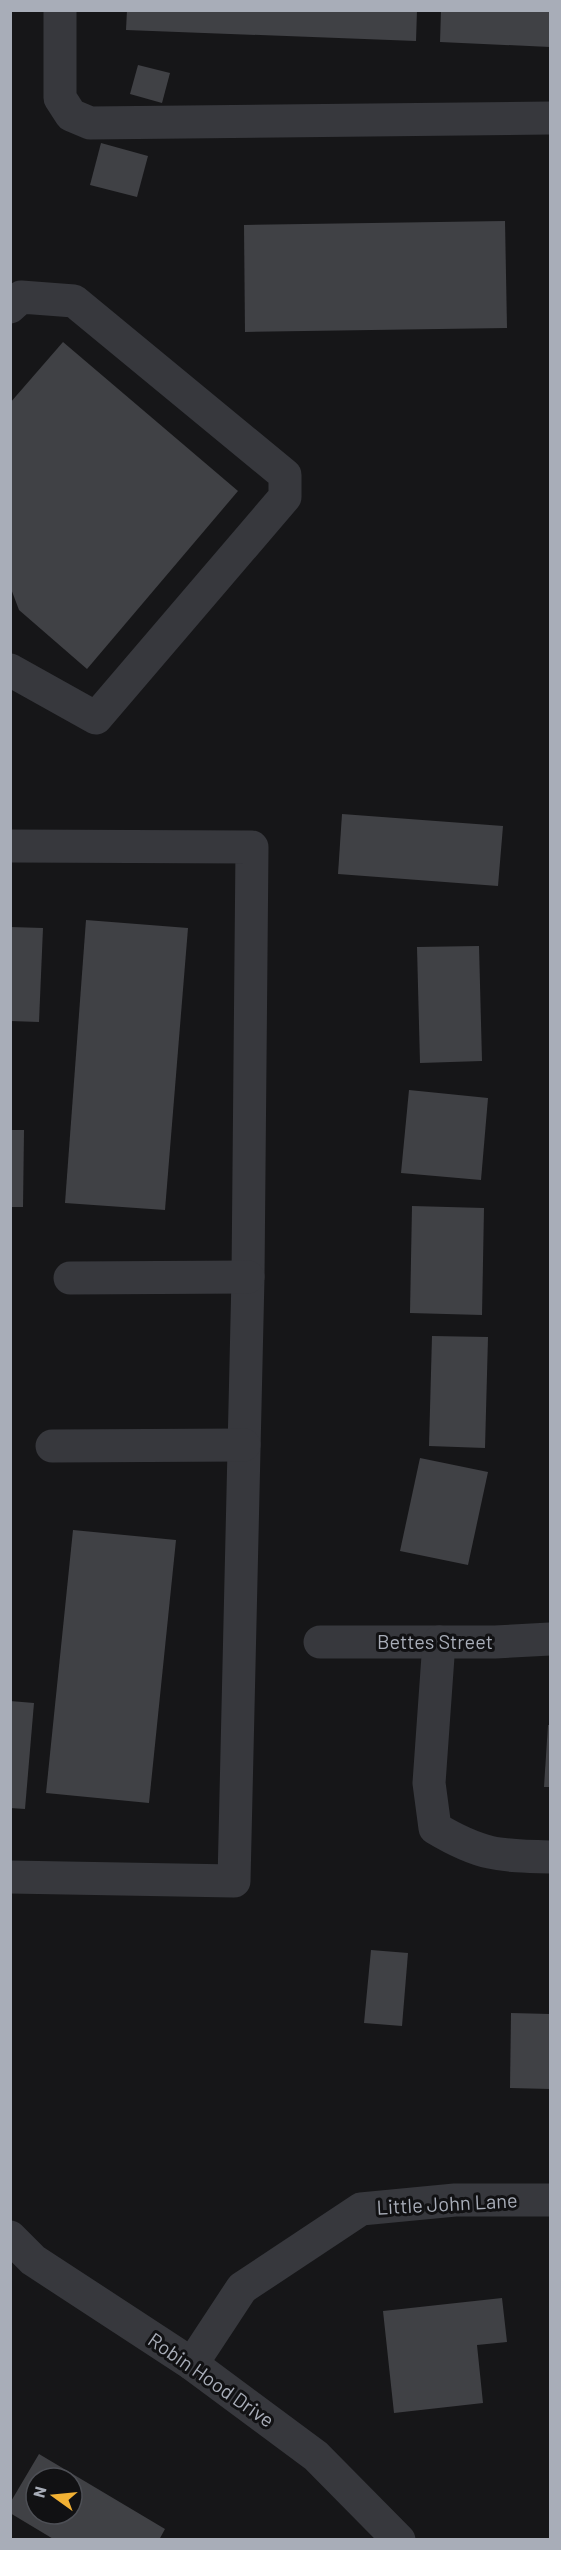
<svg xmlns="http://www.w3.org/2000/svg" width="561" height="2550" font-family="Barlow,sans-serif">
<rect width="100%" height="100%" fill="#161618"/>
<!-- building -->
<g fill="#404145" fill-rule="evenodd">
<polygon points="127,10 417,10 416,41 126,30"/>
<polygon points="441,10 550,10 550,47 440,42"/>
<polygon points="138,65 170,73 162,103 130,94"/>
<polygon points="101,143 148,156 137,197 90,185"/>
<polygon points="505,221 507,328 245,332 244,225"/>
<polygon points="63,342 238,491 87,669 19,610 10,586 10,403"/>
<polygon points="342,814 503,826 498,886 338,874"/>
<polygon points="86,920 188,928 165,1210 65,1203"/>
<polygon points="10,927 43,928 39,1022 10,1021"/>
<polygon points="479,946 482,1061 420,1063 417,947"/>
<polygon points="409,1090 488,1098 481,1180 401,1173"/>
<polygon points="10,1130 24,1130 23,1207 10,1207"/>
<polygon points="412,1206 484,1208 482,1315 410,1313"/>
<polygon points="432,1336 488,1337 485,1448 429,1446"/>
<polygon points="420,1458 488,1472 468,1565 400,1551"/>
<polygon points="73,1530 176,1540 149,1803 46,1793"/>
<polygon points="10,1701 34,1703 25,1809 10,1808"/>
<polygon points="548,1725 550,1725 550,1787 544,1787"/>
<polygon points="371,1950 408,1953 402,2026 364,2023"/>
<polygon points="511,2013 550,2014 550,2089 510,2088"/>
<polygon points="502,2298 507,2342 477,2345 483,2403 394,2413 383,2311"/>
<path d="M39,2454L165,2529L159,2540H55L10,2513V2503ZM36,2478H72V2514H36Z"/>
</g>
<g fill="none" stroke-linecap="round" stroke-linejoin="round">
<!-- minor -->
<g stroke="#37383d" stroke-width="33">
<polyline points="60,10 60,98 71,115 90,123 550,118"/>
<polyline points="10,307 21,297 74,301 285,475 285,497 96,718 10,670"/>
<polyline points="10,846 252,847 248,1277 234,1881 10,1877"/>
<polyline points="70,1278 248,1277"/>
<polyline points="52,1446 244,1445"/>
<polyline points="320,1642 495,1642 550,1639"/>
<path d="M439,1642L429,1783L435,1828C480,1855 499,1856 550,1857"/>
<polyline points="10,2237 33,2260 192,2364 316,2456 399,2540"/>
<polyline points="192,2364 242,2288 361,2209 455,2200 550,2200"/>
</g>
</g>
<g text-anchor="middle" stroke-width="6" stroke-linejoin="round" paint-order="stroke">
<!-- street labels -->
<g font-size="20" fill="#a8adb8" stroke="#111113">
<text x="435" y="1649">Bettes Street</text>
<text transform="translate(447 2204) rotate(-3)" y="7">Little John Lane</text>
<text transform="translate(211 2380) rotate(35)" y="7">Robin Hood Drive</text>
</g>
</g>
<!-- border -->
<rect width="561" height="2550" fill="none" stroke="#a8adb8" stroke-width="24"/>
<!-- north arrow -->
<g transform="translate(54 2496) rotate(285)"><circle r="28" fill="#111113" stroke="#4d4f55" stroke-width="1.5"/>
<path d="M0-4.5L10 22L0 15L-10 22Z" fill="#f2b134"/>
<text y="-9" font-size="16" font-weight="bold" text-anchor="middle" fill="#a8adb8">N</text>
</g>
</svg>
